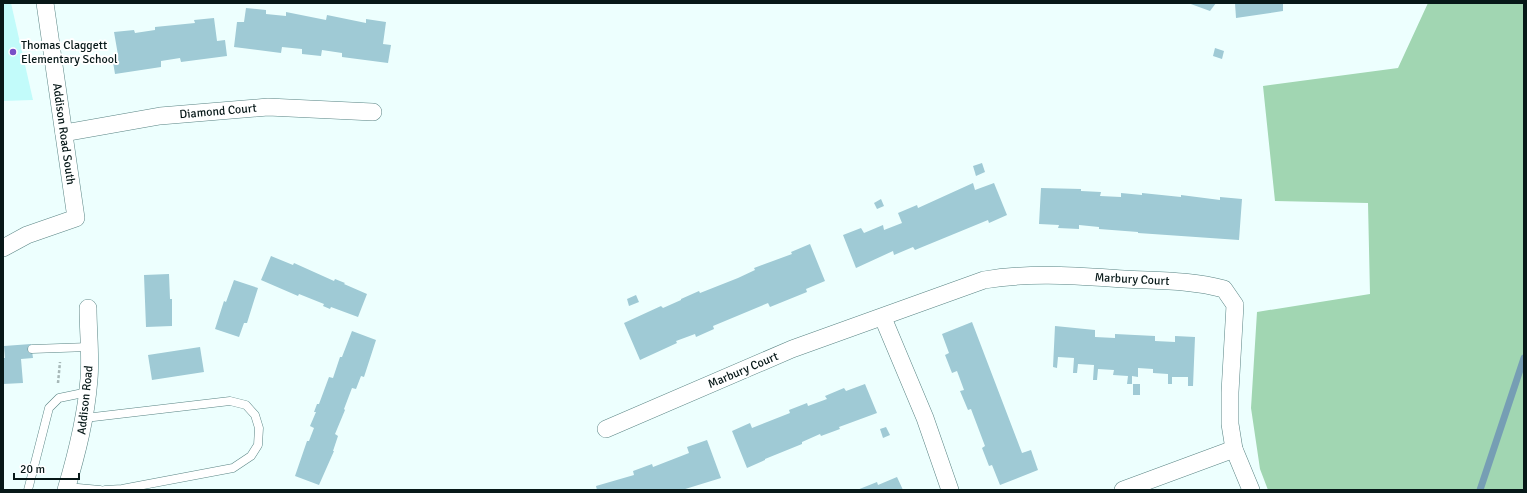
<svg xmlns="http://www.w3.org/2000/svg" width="1527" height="493" font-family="Signika,sans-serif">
<rect width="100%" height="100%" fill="#edfffe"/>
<!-- built -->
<polygon fill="#c2fbfa" points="3,3 11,3 33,100 3,101"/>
<!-- green -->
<polygon fill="#a1d6b2" points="1428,3 1524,3 1524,490 1268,490 1260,469 1251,408 1257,312 1370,294 1368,203 1275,201 1263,86 1398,68"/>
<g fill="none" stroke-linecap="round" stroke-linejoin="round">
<!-- stream -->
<polyline stroke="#769eb4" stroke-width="7" points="1480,490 1524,358"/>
</g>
<!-- building -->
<g fill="#9fcad5">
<polygon points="1188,3 1216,3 1210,11"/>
<polygon points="1235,3 1283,3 1283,11 1236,18"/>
<polygon points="246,8 266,10 266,14 286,16 286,12 326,20 327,15 366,23 366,19 386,22 383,44 391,45 388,63 342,57 342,53 322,50 321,56 302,54 302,49 282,47 281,53 234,47 237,22 244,22"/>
<polygon points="214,18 217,41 225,40 227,56 181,62 180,58 161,61 161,67 115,74 112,56 118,55 114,32 134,30 135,33 155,30 155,27 195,23 194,20"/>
<polygon points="1215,48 1224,51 1222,59 1213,56"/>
<polygon points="982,163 985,172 976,176 973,166"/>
<polygon points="973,183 975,190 994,183 1007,215 989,223 988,220 915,250 913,247 894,255 893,251 856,268 843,235 861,228 864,233 883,225 884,230 902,223 898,213 917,205 918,208"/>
<polygon points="1041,188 1081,189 1081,191 1101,192 1100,196 1121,197 1121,193 1142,195 1142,193 1181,197 1181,195 1220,200 1220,197 1242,199 1239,240 1138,233 1138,232 1099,229 1099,227 1079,225 1079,229 1058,228 1059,225 1039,224"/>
<polygon points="881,199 884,206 877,209 874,203"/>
<polygon points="810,244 825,281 806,289 807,292 770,307 768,303 713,326 714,329 696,337 695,334 676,341 677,343 640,360 624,323 661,306 663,308 681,300 681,299 699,291 700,293 738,278 755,270 754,268 792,254 791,252"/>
<polygon points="271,256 293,265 294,263 334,281 335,279 345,283 344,284 367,294 358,317 331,307 330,309 323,306 324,304 299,294 298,296 261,280"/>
<polygon points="169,274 170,299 172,299 172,326 146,327 144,275"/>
<polygon points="234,280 258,288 247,323 244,323 239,337 215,329 224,301 226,302"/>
<polygon points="636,295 639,302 629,306 627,299"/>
<polygon points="972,322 1022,453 1031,450 1038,470 1000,485 992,465 989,466 982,448 985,446 971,409 968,410 960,391 964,390 957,371 952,373 945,355 949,353 942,334"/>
<polygon points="1055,326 1095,330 1095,337 1115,338 1115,334 1155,336 1155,341 1175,342 1175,336 1195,337 1193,386 1188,386 1188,377 1172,377 1172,384 1168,384 1168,374 1153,373 1153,369 1138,368 1138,377 1132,376 1132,384 1127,384 1128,376 1113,375 1114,370 1098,369 1097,380 1093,380 1094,365 1078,364 1077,373 1073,373 1074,358 1058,357 1057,368 1053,367"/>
<polygon points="352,331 376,340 364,377 361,376 356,389 352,388 344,409 345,410 335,434 338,436 333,451 334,451 319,485 295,476 307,441 309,441 314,428 310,426 316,412 314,412 317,404 319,404 329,377 333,378 340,357 342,357"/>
<polygon points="31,344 33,358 21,359 23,383 3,384 3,358 5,358 4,346"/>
<polygon points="200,347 204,372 152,380 148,355"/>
<polygon points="865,384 877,413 839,427 840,429 821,436 820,434 802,442 802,444 765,459 765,460 747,468 732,431 750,423 752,428 790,413 789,410 807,403 808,406 827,399 825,396 844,388 846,391"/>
<rect x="1133" y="384" width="7" height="11"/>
<polygon points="886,427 890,435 883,438 880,429"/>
<polygon points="707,440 721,478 682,490 597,490 596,486 634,475 633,471 652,464 653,467 689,453 687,447"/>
<polygon points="897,477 903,490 857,490 877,482 878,485"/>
</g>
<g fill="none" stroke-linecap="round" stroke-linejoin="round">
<defs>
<g id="lane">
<polyline points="32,349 89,347"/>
<polyline points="85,418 230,401 246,405 255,415 259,428 258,445 251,456 233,468 122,489 105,490"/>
<polyline points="67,487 100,490"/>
<polyline points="28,490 49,408 59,398 88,392"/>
</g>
<g id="street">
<polyline points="64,133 160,116 268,107 373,112"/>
<polyline points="3,248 27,235 76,218 45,3"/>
<polyline points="883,318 925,418 950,490"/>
<path d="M606,429L792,349L984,280C1031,272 1077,276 1124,279C1159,281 1190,280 1224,289L1235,305L1230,392V424L1234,449L1251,490"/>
<path d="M66,490C77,453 86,418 89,379C91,356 88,331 88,308"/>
<polyline points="1123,490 1234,449"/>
</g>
</defs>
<!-- lane casing -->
<use href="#lane" stroke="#598484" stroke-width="9"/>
<!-- street casing -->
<use href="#street" stroke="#598484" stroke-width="18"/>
<!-- path -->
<polyline stroke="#a7b8b8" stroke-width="2.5" stroke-dasharray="3 2" stroke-linecap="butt" points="58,383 60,362"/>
<!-- lane -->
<use href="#lane" stroke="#fff" stroke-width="8"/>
<!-- street -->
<use href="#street" stroke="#fff" stroke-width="17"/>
</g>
<!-- markers -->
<circle fill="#784ec7" stroke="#fff" stroke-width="1.5" cx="13" cy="52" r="4"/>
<g text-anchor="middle" stroke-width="4" stroke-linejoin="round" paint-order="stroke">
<!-- poi labels -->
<g font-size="12" fill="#071818" stroke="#fff" text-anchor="start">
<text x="21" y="49">Thomas Claggett<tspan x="21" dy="14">Elementary School</tspan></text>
</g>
<!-- street labels -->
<g font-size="12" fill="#071818" stroke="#fff">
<text transform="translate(218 111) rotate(-5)" y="4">Diamond Court</text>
<text transform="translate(64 134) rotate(82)" y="4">Addison Road South</text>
<text transform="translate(1132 279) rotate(3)" y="4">Marbury Court</text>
<text transform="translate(743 370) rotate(-23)" y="4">Marbury Court</text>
<text transform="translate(85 400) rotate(-84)" y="4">Addison Road</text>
</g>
</g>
<!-- border -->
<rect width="1527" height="493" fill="none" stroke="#071818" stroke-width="8"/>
<!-- scale -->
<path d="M14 473v6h65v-6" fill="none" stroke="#071818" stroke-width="2"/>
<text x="20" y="473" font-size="12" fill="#071818" stroke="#ffffff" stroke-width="3" paint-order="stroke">20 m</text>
</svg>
